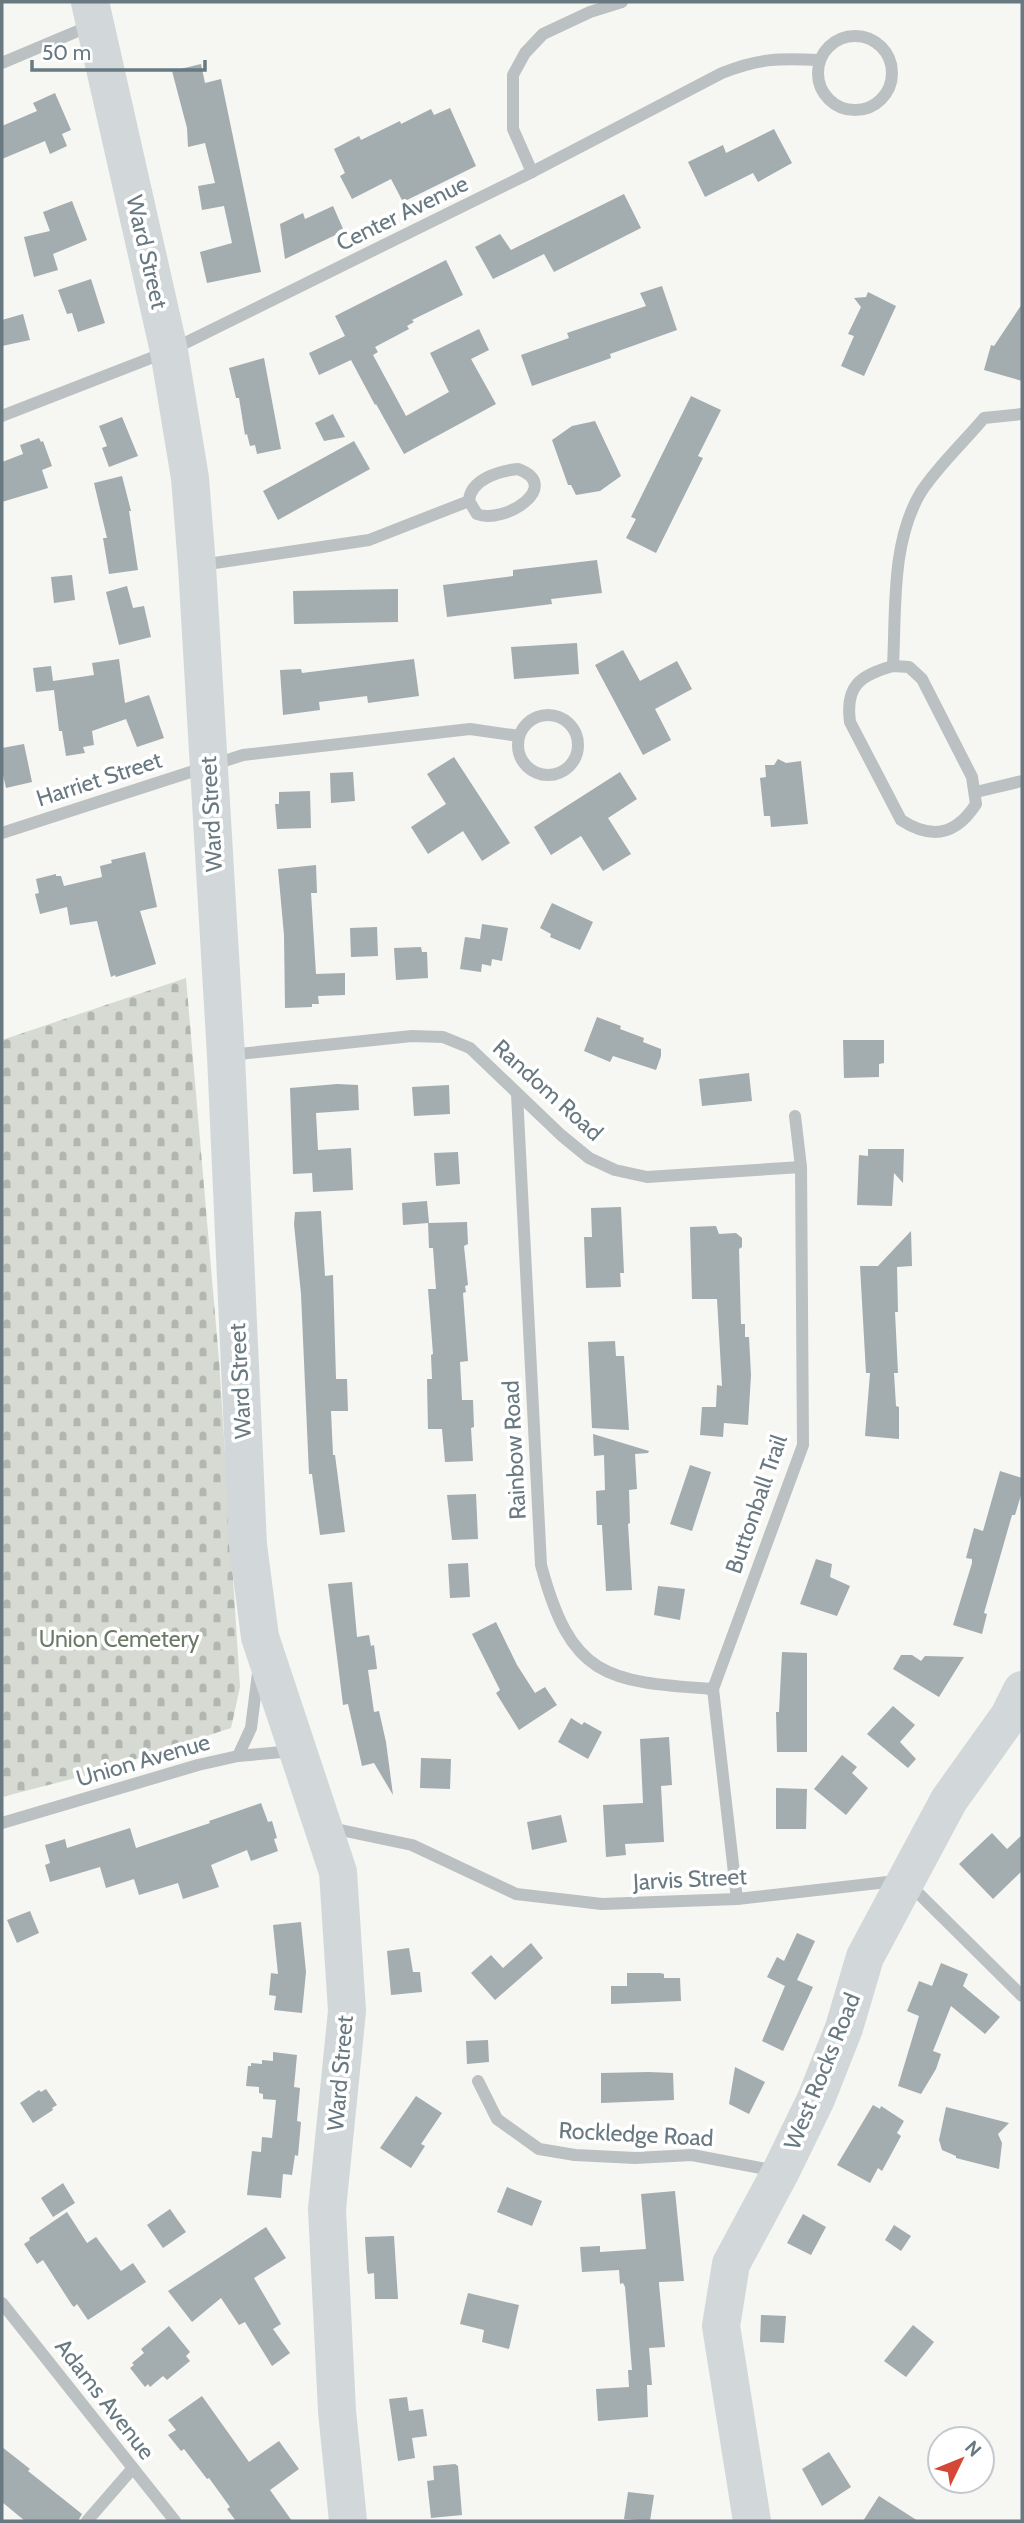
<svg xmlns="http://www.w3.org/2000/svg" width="1024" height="2523" font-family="Cabin,sans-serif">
<defs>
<pattern id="cemetery-stones" width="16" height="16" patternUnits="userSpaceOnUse" patternTransform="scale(1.75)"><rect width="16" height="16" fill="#d6dad3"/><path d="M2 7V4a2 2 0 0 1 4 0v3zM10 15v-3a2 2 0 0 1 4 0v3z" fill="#b1b6b1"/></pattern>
</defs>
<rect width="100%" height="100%" fill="#f6f6f3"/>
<!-- cemetery -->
<polygon fill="url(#cemetery-stones)" points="186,978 219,1360 240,1687 231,1728 87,1775 2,1797 2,1040"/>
<!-- building -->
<g fill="#a3acaf">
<polygon points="201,64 205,83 221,79 261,272 207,283 200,252 232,243 224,206 202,210 198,186 215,183 205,143 188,147 187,128 172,71"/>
<polygon points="55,93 71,130 62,134 67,146 50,154 45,141 2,159 2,126 37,111 33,103"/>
<polygon points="450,108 476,166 403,202 391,179 352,199 340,176 345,173 334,149 359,136 361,140 400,121 401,124 431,109 434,115"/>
<polygon points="774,129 792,163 758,182 753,173 705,197 688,162 723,145 726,153"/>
<polygon points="624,194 641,228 554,272 544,254 493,279 475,247 500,234 511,250"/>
<polygon points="72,201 87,240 53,254 58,270 34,277 24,237 50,231 43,212"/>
<polygon points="333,206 344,231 285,259 280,224 303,213 305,219"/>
<polygon points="446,260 463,295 412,320 414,322 407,326 409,329 375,347 378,352 373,355 406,416 449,392 430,353 479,329 489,350 471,359 496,404 404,454 376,404 375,405 351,360 319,375 309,353 345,336 335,316"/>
<polygon points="91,279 105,323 78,332 72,313 67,314 58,290"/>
<polygon points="662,286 677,330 610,354 611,358 532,386 521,355 569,338 567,333 646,306 640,293"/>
<polygon points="868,292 896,306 864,376 841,366 854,336 848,334 861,307 854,298 866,297"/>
<polygon points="1022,304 1022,381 984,370 991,345 994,346"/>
<polygon points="23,314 30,340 2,346 2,320"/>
<polygon points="264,358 281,449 257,454 255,445 250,446 247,434 245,435 239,398 236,398 229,368"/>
<polygon points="691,396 721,410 698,456 703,458 656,553 626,538 636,519 631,517"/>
<polygon points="333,414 345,437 324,441 315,423"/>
<polygon points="122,417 138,456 109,467 102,448 107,446 99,426"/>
<polygon points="595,421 621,476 600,491 576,495 571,485 568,485 552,440 572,426"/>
<polygon points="39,438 41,442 43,441 52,466 42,470 48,488 2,502 2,462 23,454 20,445"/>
<polygon points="354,441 370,469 278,520 263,491"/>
<polygon points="122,476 131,511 129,511 138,570 109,574 103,538 107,538 94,483"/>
<polygon points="597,560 602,593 551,599 552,604 447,617 443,585 513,576 513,570"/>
<polygon points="72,575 75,600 54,603 51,577"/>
<polygon points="127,586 133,608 144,606 151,637 119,645 106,592"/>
<polygon points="398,589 398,622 294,624 293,591"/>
<polygon points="577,643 579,674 514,679 511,647"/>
<polygon points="623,650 640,681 677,661 692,689 655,709 671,740 643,755 595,665"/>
<polygon points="119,659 125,703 149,695 164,738 137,747 126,719 92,731 94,745 83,747 85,753 66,756 62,731 59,731 54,690 36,692 33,668 51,666 53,681 94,675 92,663"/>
<polygon points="414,659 419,696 368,703 367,696 319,702 320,710 283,715 280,670 301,669 302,673"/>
<polygon points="24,744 32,782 6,788 2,771 2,748"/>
<polygon points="454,757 510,843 482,861 463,831 428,854 411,827 446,804 427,774"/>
<polygon points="778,759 786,763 801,761 808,824 771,827 770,816 764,816 760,778 766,777 765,765 774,765"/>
<polygon points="353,772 355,801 331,803 330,773"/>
<polygon points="620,772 637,799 608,818 631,854 603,871 581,836 551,855 534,827"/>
<polygon points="310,791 311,828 277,829 275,804 279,804 279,792"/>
<polygon points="145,852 157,907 140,911 156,964 116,977 115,975 111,977 97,921 70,925 67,907 40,914 35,894 39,893 36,879 56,874 56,876 61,876 64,886 102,877 100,866 112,863 111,860"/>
<polygon points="316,865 317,893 311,893 316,974 345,973 345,995 318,996 319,1004 312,1004 312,1007 285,1008 284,935 278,869"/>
<polygon points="552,903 593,922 580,950 550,937 551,934 540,928"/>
<polygon points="482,924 508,928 502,961 492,959 491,966 482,964 481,972 460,969 465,937 480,939"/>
<polygon points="377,927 378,956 351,957 350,928"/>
<polygon points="421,947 422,952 427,952 428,978 396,980 394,948"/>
<polygon points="597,1017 621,1026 620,1029 644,1038 643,1042 661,1049 661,1056 656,1070 613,1056 610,1062 584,1051"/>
<polygon points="843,1040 884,1040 884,1063 879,1064 879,1077 844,1078"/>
<polygon points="749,1073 752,1101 702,1106 699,1079"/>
<polygon points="337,1084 358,1085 359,1110 316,1113 318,1150 351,1148 353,1190 313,1192 312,1173 293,1174 290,1088"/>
<polygon points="449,1085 450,1114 414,1116 412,1087"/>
<polygon points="868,1149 904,1149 903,1183 894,1173 892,1206 857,1205 859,1155 868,1156"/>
<polygon points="458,1152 460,1184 436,1186 434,1153"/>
<polygon points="427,1201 429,1223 467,1222 468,1244 464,1246 468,1285 465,1286 466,1292 463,1293 468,1361 460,1362 462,1400 473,1400 474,1427 471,1428 473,1461 445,1462 442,1429 428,1429 427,1379 432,1379 431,1355 433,1354 428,1289 436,1289 433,1248 429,1248 428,1223 403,1225 402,1203"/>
<polygon points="621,1207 624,1273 620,1273 621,1287 586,1288 584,1237 592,1237 591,1208"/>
<polygon points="321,1211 325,1276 333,1275 336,1379 347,1379 348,1411 331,1411 333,1455 335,1455 345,1532 320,1535 312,1474 309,1474 301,1294 294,1224 295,1212"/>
<polygon points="716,1226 719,1234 736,1233 742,1238 742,1247 739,1249 741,1324 745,1324 745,1337 749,1337 751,1375 748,1425 724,1423 723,1437 700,1435 702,1407 716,1407 717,1385 722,1386 717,1299 692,1299 690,1227"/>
<polygon points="911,1231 912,1266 897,1267 898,1312 895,1312 898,1373 894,1373 896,1406 899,1407 899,1439 865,1436 870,1373 866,1373 860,1266 878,1266"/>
<polygon points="615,1341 616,1356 624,1356 629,1430 592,1428 588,1342"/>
<polygon points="593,1434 649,1451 648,1453 635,1454 637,1489 629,1490 630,1523 628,1524 632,1590 606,1591 602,1525 597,1525 596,1491 605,1490 604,1455 594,1456"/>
<polygon points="690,1465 711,1472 692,1531 670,1524"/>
<polygon points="1000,1471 1022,1478 1022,1492 1015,1515 1012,1515 984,1613 987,1614 982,1634 953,1625 972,1563 972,1559 966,1558 974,1528 983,1531"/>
<polygon points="476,1494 478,1539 452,1540 447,1495"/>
<polygon points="816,1559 832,1564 830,1577 850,1586 837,1616 800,1604"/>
<polygon points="468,1563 470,1597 450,1598 448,1564"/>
<polygon points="352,1582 357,1637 369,1635 371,1646 374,1645 377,1669 368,1670 374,1712 379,1711 386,1742 393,1795 374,1763 362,1766 348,1704 343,1705 328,1584"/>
<polygon points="658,1586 685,1589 680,1620 654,1615"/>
<polygon points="496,1622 517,1665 535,1693 545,1687 557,1705 519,1730 496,1693 500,1690 472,1634"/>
<polygon points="782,1652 807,1653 807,1752 777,1752 776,1712 779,1712"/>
<polygon points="901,1655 912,1655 921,1661 925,1656 964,1657 939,1697 893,1669"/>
<polygon points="893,1706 915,1725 900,1742 916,1759 908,1768 867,1734"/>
<polygon points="571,1718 582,1725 584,1722 602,1732 588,1759 558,1742"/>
<polygon points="669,1737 672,1785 661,1786 664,1842 625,1844 626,1855 606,1857 603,1805 643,1803 640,1739"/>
<polygon points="842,1755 857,1767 852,1773 868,1788 846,1815 814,1789"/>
<polygon points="421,1758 451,1759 450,1789 420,1788"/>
<polygon points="776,1788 807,1789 806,1829 776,1829"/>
<polygon points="261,1803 268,1822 272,1821 277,1838 274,1839 278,1851 251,1861 247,1850 211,1865 219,1887 183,1899 178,1883 139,1895 134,1879 106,1888 100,1867 50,1882 45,1865 50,1863 45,1845 65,1839 67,1848 130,1828 136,1848 210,1823 209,1821"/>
<polygon points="561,1815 567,1842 532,1850 527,1822"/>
<polygon points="992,1833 1007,1849 1022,1835 1022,1871 993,1899 959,1864"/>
<polygon points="30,1911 39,1933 17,1943 7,1920"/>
<polygon points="301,1922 306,1972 302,2013 274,2010 276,1996 269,1995 271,1973 278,1974 273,1925"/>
<polygon points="797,1933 815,1941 797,1980 813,1987 783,2051 762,2041 785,1986 767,1977 777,1957 784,1961"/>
<polygon points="531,1943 543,1958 495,2000 471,1973 491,1955 503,1968"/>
<polygon points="409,1948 413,1972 420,1972 422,1992 391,1995 387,1951"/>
<polygon points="941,1963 968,1974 963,1986 1000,2017 985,2034 951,2006 933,2051 941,2054 936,2069 921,2094 898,2086 919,2016 907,2011 919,1981 932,1986"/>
<polygon points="627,1973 660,1973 664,1974 664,1978 680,1978 681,2001 611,2004 611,1986 627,1986"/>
<polygon points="488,2040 489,2062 467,2064 466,2041"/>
<polygon points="273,2052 297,2055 294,2087 300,2088 297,2121 301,2122 298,2156 295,2155 292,2175 283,2174 281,2198 247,2195 252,2151 261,2152 262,2137 272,2138 276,2100 263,2099 263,2094 259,2093 259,2087 246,2086 248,2066 251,2066 251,2063 262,2064 262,2060 273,2061"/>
<polygon points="735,2067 765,2082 749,2114 729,2104"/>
<polygon points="649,2072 673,2073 674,2100 601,2103 601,2073"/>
<polygon points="46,2089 57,2105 52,2108 53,2110 33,2123 20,2103 39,2090 41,2092"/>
<polygon points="416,2096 442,2113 421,2144 425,2146 411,2168 380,2148"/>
<polygon points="873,2105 880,2109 881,2106 904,2121 897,2133 901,2136 882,2171 878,2168 870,2183 837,2165"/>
<polygon points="946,2107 1009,2123 998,2134 1002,2143 999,2169 956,2158 956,2156 942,2150 939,2140"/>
<polygon points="63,2183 75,2203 53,2217 41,2198"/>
<polygon points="507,2187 542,2201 532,2226 497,2212"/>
<polygon points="675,2191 684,2281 659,2282 659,2284 665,2347 649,2348 652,2385 647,2385 648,2417 598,2421 596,2389 629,2387 628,2370 632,2370 625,2287 623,2283 620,2284 619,2270 582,2272 580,2247 600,2246 600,2252 646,2249 641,2194"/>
<polygon points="170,2209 186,2232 163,2248 147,2225"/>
<polygon points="67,2212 87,2243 96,2237 121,2271 133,2263 146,2282 88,2320 77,2304 74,2307 72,2305 43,2260 37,2264 24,2244 30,2240 29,2238"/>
<polygon points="803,2214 826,2227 811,2255 787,2243"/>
<polygon points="894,2225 911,2236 901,2251 885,2240"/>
<polygon points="266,2227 286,2258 254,2278 281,2324 273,2329 290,2353 272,2366 245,2322 239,2325 221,2298 192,2322 168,2291"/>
<polygon points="394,2236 398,2299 375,2299 374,2273 368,2274 367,2270 365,2237"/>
<polygon points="468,2293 519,2305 509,2349 482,2342 484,2330 460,2324"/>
<polygon points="761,2315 786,2316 784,2343 760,2342"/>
<polygon points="913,2325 934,2342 906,2377 884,2361"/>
<polygon points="169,2326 190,2352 186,2356 190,2361 167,2380 163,2376 150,2387 148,2384 145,2387 130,2368 134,2365 132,2363 144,2353 141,2349"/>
<polygon points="202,2396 249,2462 279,2441 299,2469 270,2490 292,2521 236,2521 227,2509 230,2507 209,2478 207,2479 184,2449 181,2451 168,2435 176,2430 168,2420"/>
<polygon points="407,2397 409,2411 423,2409 427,2436 412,2438 415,2458 398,2461 389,2399"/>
<polygon points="2,2447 30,2469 28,2471 82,2514 78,2521 25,2521 2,2502"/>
<polygon points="829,2452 851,2487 822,2506 802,2469"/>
<polygon points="455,2464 458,2466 462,2515 431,2518 427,2481 434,2480 433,2466"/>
<polygon points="628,2492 654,2495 650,2521 624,2519"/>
<polygon points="879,2496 918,2521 863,2521"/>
</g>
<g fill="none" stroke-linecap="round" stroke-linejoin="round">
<!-- minor -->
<g stroke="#bbc0c2" stroke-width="12">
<circle cx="855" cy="73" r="37"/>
<polyline points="2,63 92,25"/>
<polyline points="532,172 513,129 513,75 525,53 543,34 590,12 622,2"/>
<path d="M2,416L169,351L532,172L722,73C760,58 780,58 820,60"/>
<path d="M518,469C564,486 504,525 477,514L469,501C470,480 498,471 518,469Z"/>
<polyline points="201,565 369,540 469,501"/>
<path d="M893,666L909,667L922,679L972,777L976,804C956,835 932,840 901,820L850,722C845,686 860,675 893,666Z"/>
<path d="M893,666C896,609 891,542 921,492C938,466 964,442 984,418L1022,414"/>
<circle cx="548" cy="745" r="30"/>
<polyline points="976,792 1022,781"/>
<polyline points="2,833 243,755 470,729 519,736"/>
<polyline points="229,1055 412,1036 443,1037 470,1048 561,1135 589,1158 615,1170 647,1177 801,1167"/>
<path d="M517,1094L541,1565C571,1677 605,1682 713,1689"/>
<polyline points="238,1756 251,1728 258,1673"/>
<polyline points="2,1823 198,1765 238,1756 293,1751"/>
<polyline points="331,1828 412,1845 516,1894 602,1904 737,1899 905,1880 1022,1996"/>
<polyline points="737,1899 713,1689 803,1445 801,1167 795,1116"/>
<polyline points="478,2081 497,2119 539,2149 575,2155 635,2158 692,2155 777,2171"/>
<polyline points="2,2303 175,2521"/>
<polyline points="87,2521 133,2468"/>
</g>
<!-- major -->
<g stroke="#d2d8d9" stroke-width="38">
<polyline points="90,2 169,351 190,478 197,566 226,1056 248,1545 260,1637 338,1872 347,2011 327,2209 337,2411 348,2521"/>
<polyline points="752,2521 721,2326 731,2264 781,2171 816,2099 844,2028 865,1957 949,1800 1009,1716 1022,1690"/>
</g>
</g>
<g text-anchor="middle" stroke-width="7" stroke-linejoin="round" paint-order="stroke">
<!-- street labels -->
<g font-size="23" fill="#687981" stroke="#fff">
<text transform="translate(402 213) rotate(-26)" y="8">Center Avenue</text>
<text transform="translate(147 252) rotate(77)" y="8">Ward Street</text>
<text transform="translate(99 779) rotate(-18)" y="8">Harriet Street</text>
<text transform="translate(211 814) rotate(-93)" y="8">Ward Street</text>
<text transform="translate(548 1090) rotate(42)" y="8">Random Road</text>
<text transform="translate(240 1381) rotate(-93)" y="8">Ward Street</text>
<text transform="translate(514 1450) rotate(-93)" y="8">Rainbow Road</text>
<text transform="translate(756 1504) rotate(-71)" y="8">Buttonball Trail</text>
<text transform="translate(143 1760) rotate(-16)" y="8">Union Avenue</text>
<text transform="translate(690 1879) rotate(-3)" y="8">Jarvis Street</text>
<text transform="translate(822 2071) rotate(-68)" y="8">West Rocks Road</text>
<text transform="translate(340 2073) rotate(-85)" y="8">Ward Street</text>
<text transform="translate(636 2134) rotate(3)" y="8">Rockledge Road</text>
<text transform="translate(105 2399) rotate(52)" y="8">Adams Avenue</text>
</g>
<!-- park labels -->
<g font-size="23" fill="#6c7966" stroke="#fff">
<text x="119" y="1647">Union Cemetery</text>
</g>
</g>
<!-- border -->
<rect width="1024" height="2523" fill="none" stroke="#687981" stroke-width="7"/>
<!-- north arrow -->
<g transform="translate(961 2460) rotate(47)"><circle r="33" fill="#ffffff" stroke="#c3c9cd" stroke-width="2"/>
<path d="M0-5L12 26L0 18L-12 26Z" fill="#d34836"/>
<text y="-10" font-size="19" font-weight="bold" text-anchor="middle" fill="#687981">N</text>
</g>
<!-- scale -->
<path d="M32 60v10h173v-10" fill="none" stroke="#687981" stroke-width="3.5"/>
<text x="42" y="60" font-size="21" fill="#687981" stroke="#ffffff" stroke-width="5" paint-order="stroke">50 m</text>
</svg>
